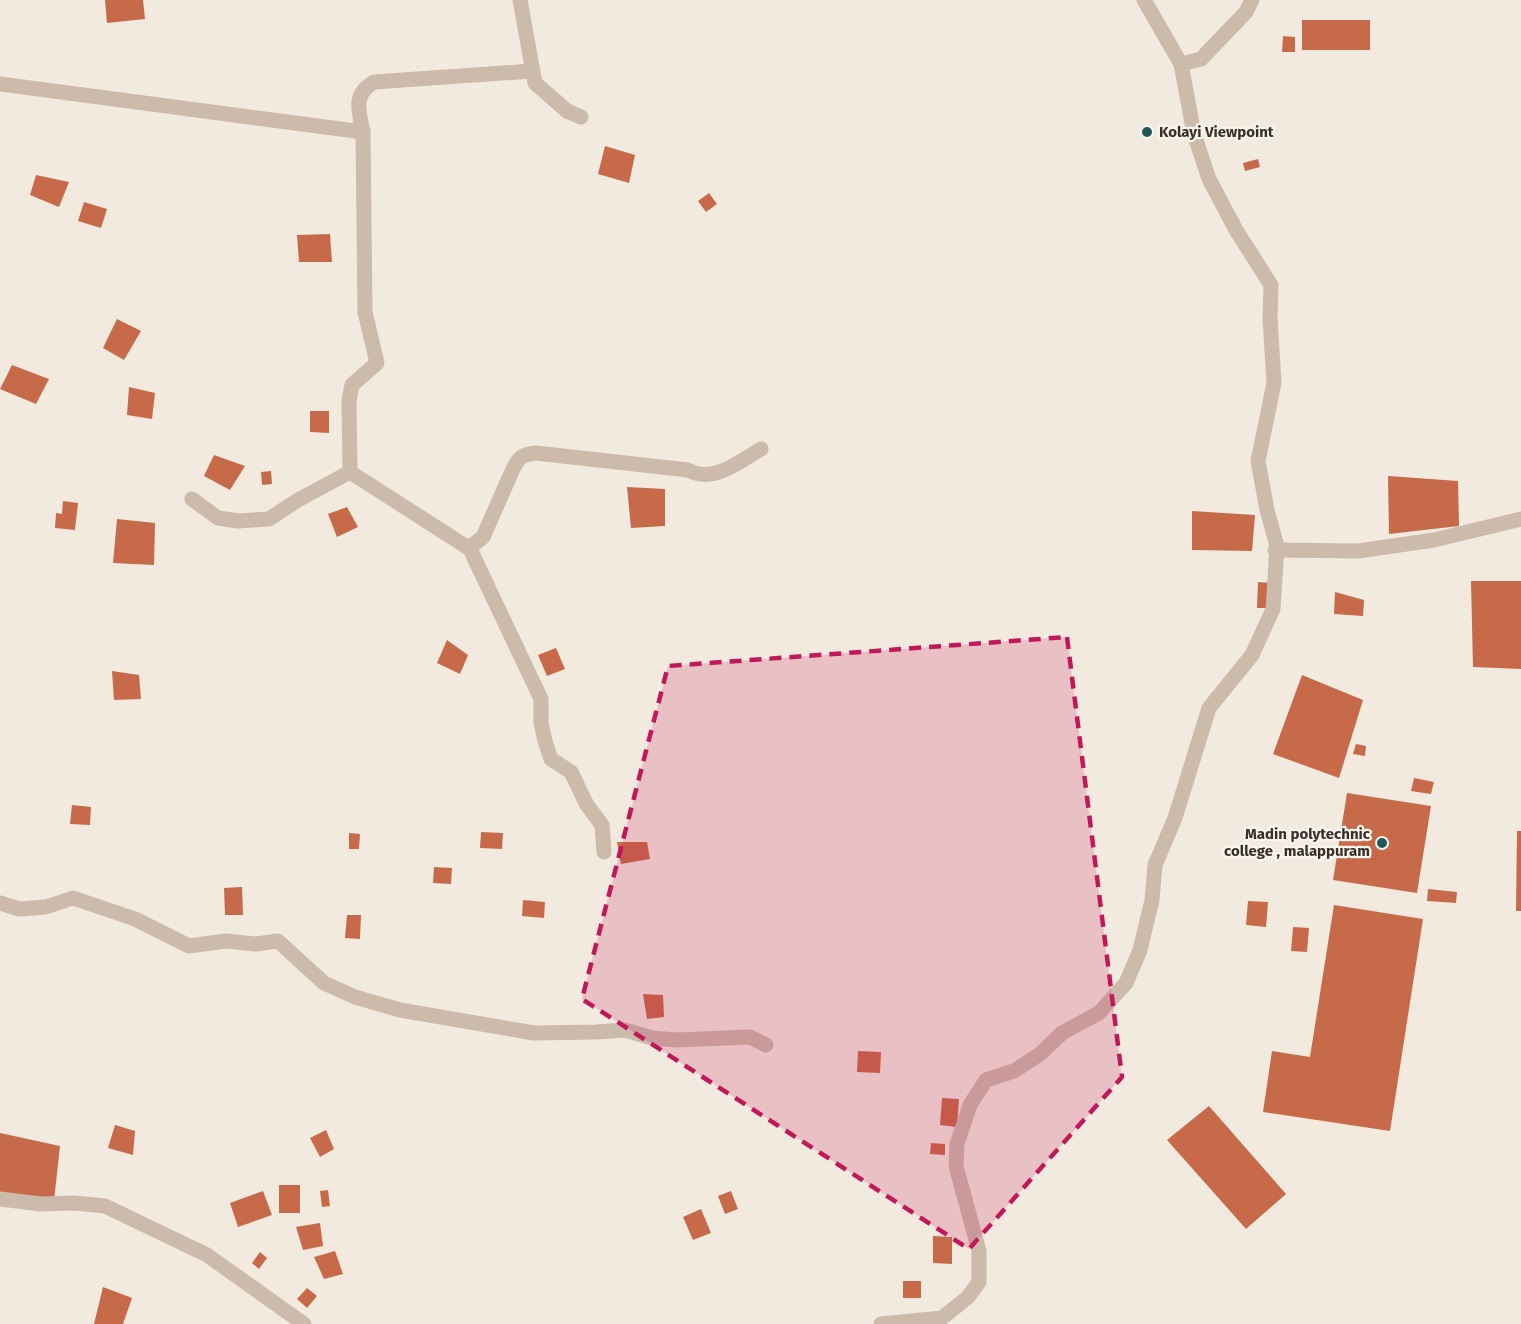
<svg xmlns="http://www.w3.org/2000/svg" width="1521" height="1324" font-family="'Fira Sans',sans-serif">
<rect width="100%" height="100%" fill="#f3eadf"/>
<!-- building -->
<g fill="#c76a49">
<polygon points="105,0 143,0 145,19 107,23"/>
<rect x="1302" y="20" width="68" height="30"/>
<polygon points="1283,36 1295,37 1295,52 1282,52"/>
<polygon points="605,146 635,155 629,183 598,174"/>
<polygon points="1258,159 1260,167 1245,171 1243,163"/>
<polygon points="36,175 69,182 59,207 30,195"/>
<polygon points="709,193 717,204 706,212 698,201"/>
<polygon points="84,202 107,209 101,228 78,221"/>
<polygon points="330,234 332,262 299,262 297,235"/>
<polygon points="117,319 141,331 124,360 103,348"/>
<polygon points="12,365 49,379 36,404 0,389"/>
<polygon points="129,387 155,393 152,419 127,415"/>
<polygon points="310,411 329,411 329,433 310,432"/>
<polygon points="214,455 245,466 230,490 204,476"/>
<polygon points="271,471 272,484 262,485 261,472"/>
<polygon points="1388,476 1458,481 1459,526 1389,534"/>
<polygon points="627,487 665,489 665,526 631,528"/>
<polygon points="63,501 78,503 75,530 55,528 56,513 62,514"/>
<polygon points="347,507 358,527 337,537 328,514"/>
<polygon points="1192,511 1255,515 1252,551 1192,550"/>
<polygon points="117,519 155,523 154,565 113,563"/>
<polygon points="1471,581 1521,581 1521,669 1473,667"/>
<polygon points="1258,582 1272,583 1271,608 1257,608"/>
<polygon points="1335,592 1364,600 1363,616 1334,614"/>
<polygon points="447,640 468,655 460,674 437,663"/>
<polygon points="556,648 565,669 547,676 538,655"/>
<polygon points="112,671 139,675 141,699 114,700"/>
<polygon points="1302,675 1363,700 1339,778 1273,754"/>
<polygon points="1356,744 1366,746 1365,756 1353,754"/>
<polygon points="1414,778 1434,782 1431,794 1411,791"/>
<polygon points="1347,793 1431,806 1417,893 1333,880"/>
<polygon points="72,805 91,807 90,825 70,824"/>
<polygon points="1517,831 1521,831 1521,911 1516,911"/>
<polygon points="481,832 503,833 502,849 480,848"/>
<polygon points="349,833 360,834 359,849 349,849"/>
<polygon points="617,842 647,842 650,859 621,864"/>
<polygon points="434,867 452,868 451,884 433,883"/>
<polygon points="242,887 243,915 225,915 224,888"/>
<polygon points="1428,889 1457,892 1456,903 1427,901"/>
<polygon points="523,900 545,902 544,918 522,916"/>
<polygon points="1248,901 1268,902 1266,927 1246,925"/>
<polygon points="1334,905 1423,919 1390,1131 1263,1112 1272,1051 1310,1057"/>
<polygon points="347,915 361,915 360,939 345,938"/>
<polygon points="1293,927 1309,928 1307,952 1291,951"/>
<polygon points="643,994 663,995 664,1017 647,1019"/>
<polygon points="858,1051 881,1052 880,1073 857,1072"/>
<polygon points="942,1098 959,1099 957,1127 940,1125"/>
<polygon points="1209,1106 1286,1194 1246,1229 1167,1140"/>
<polygon points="115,1125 135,1131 133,1155 108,1148"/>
<polygon points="326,1130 334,1149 320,1157 310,1138"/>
<polygon points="0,1133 60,1146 54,1201 0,1193"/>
<polygon points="931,1143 945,1144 945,1155 930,1154"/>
<rect x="279" y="1185" width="21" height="28"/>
<polygon points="328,1190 330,1206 322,1207 320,1191"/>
<polygon points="263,1191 272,1215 238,1227 230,1203"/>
<polygon points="731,1191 738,1209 725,1214 718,1196"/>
<polygon points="701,1209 711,1233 693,1240 683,1217"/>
<polygon points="320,1223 323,1246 303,1250 296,1227"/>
<polygon points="933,1236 952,1237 952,1264 933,1263"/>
<polygon points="335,1251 343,1274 324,1279 314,1257"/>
<polygon points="260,1252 267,1258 259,1269 252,1263"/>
<rect x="903" y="1281" width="18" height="17"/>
<polygon points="103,1287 132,1298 123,1324 94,1324"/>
<polygon points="307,1288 317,1296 307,1308 297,1299"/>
</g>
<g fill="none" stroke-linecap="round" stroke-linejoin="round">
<!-- minor -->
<g stroke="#ccbaaa" stroke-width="15">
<polyline points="520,0 535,83 567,111 581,117"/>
<polyline points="1144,0 1181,64"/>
<polyline points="0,84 363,132"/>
<path d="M350,472L349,401L352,385L377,363L365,312L363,132C359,111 352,95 374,82L532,71"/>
<polyline points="192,499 218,518 238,521 269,519 298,500 350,472 470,549 541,699 541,723 545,741 551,759 571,772 587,805 602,825 604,852"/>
<path d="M469,548L483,537L513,469C519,457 523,454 536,453L688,470C714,484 738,462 761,449"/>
<polyline points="1275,550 1358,551 1434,540 1521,519"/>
<polyline points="0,903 19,909 46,907 73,898 135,919 189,946 226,941 256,944 278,941 324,983 355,997 400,1010 534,1033 596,1032 625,1030 652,1038 677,1040 750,1037 766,1045"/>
<polyline points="0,1199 41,1204 74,1203 105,1206 207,1255 304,1324"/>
<polyline points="881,1324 942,1318 968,1297 979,1282 979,1251 956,1166 957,1144 970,1105 986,1080 1014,1071 1040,1054 1062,1033 1099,1013 1126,983 1140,950 1152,900 1155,865 1175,818 1209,708 1252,655 1273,609 1277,546 1267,510 1258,461 1274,383 1270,319 1271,285 1236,230 1209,179 1194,134 1181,64 1201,59 1246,12 1252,0"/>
</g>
</g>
<!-- marked area -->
<path fill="#c2185b" fill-opacity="0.2" stroke="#c2185b" stroke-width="4.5" stroke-dasharray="12 8" stroke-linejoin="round" d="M1067,637L1122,1077L969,1249L582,999L668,666Z"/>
<!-- markers -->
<g fill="#1f575c" stroke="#faf4ec" stroke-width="2">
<circle cx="1147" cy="132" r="6"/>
<circle cx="1382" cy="843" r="6"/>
</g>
<g text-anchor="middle" stroke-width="4.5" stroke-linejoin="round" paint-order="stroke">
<!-- poi labels -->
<g font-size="15" font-weight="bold" fill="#392f2a" stroke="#faf4ec" text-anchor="start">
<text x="1159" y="137">Kolayi Viewpoint</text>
<text x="1370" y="839" text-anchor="end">Madin polytechnic<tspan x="1370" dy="17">college , malappuram</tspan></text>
</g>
</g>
</svg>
